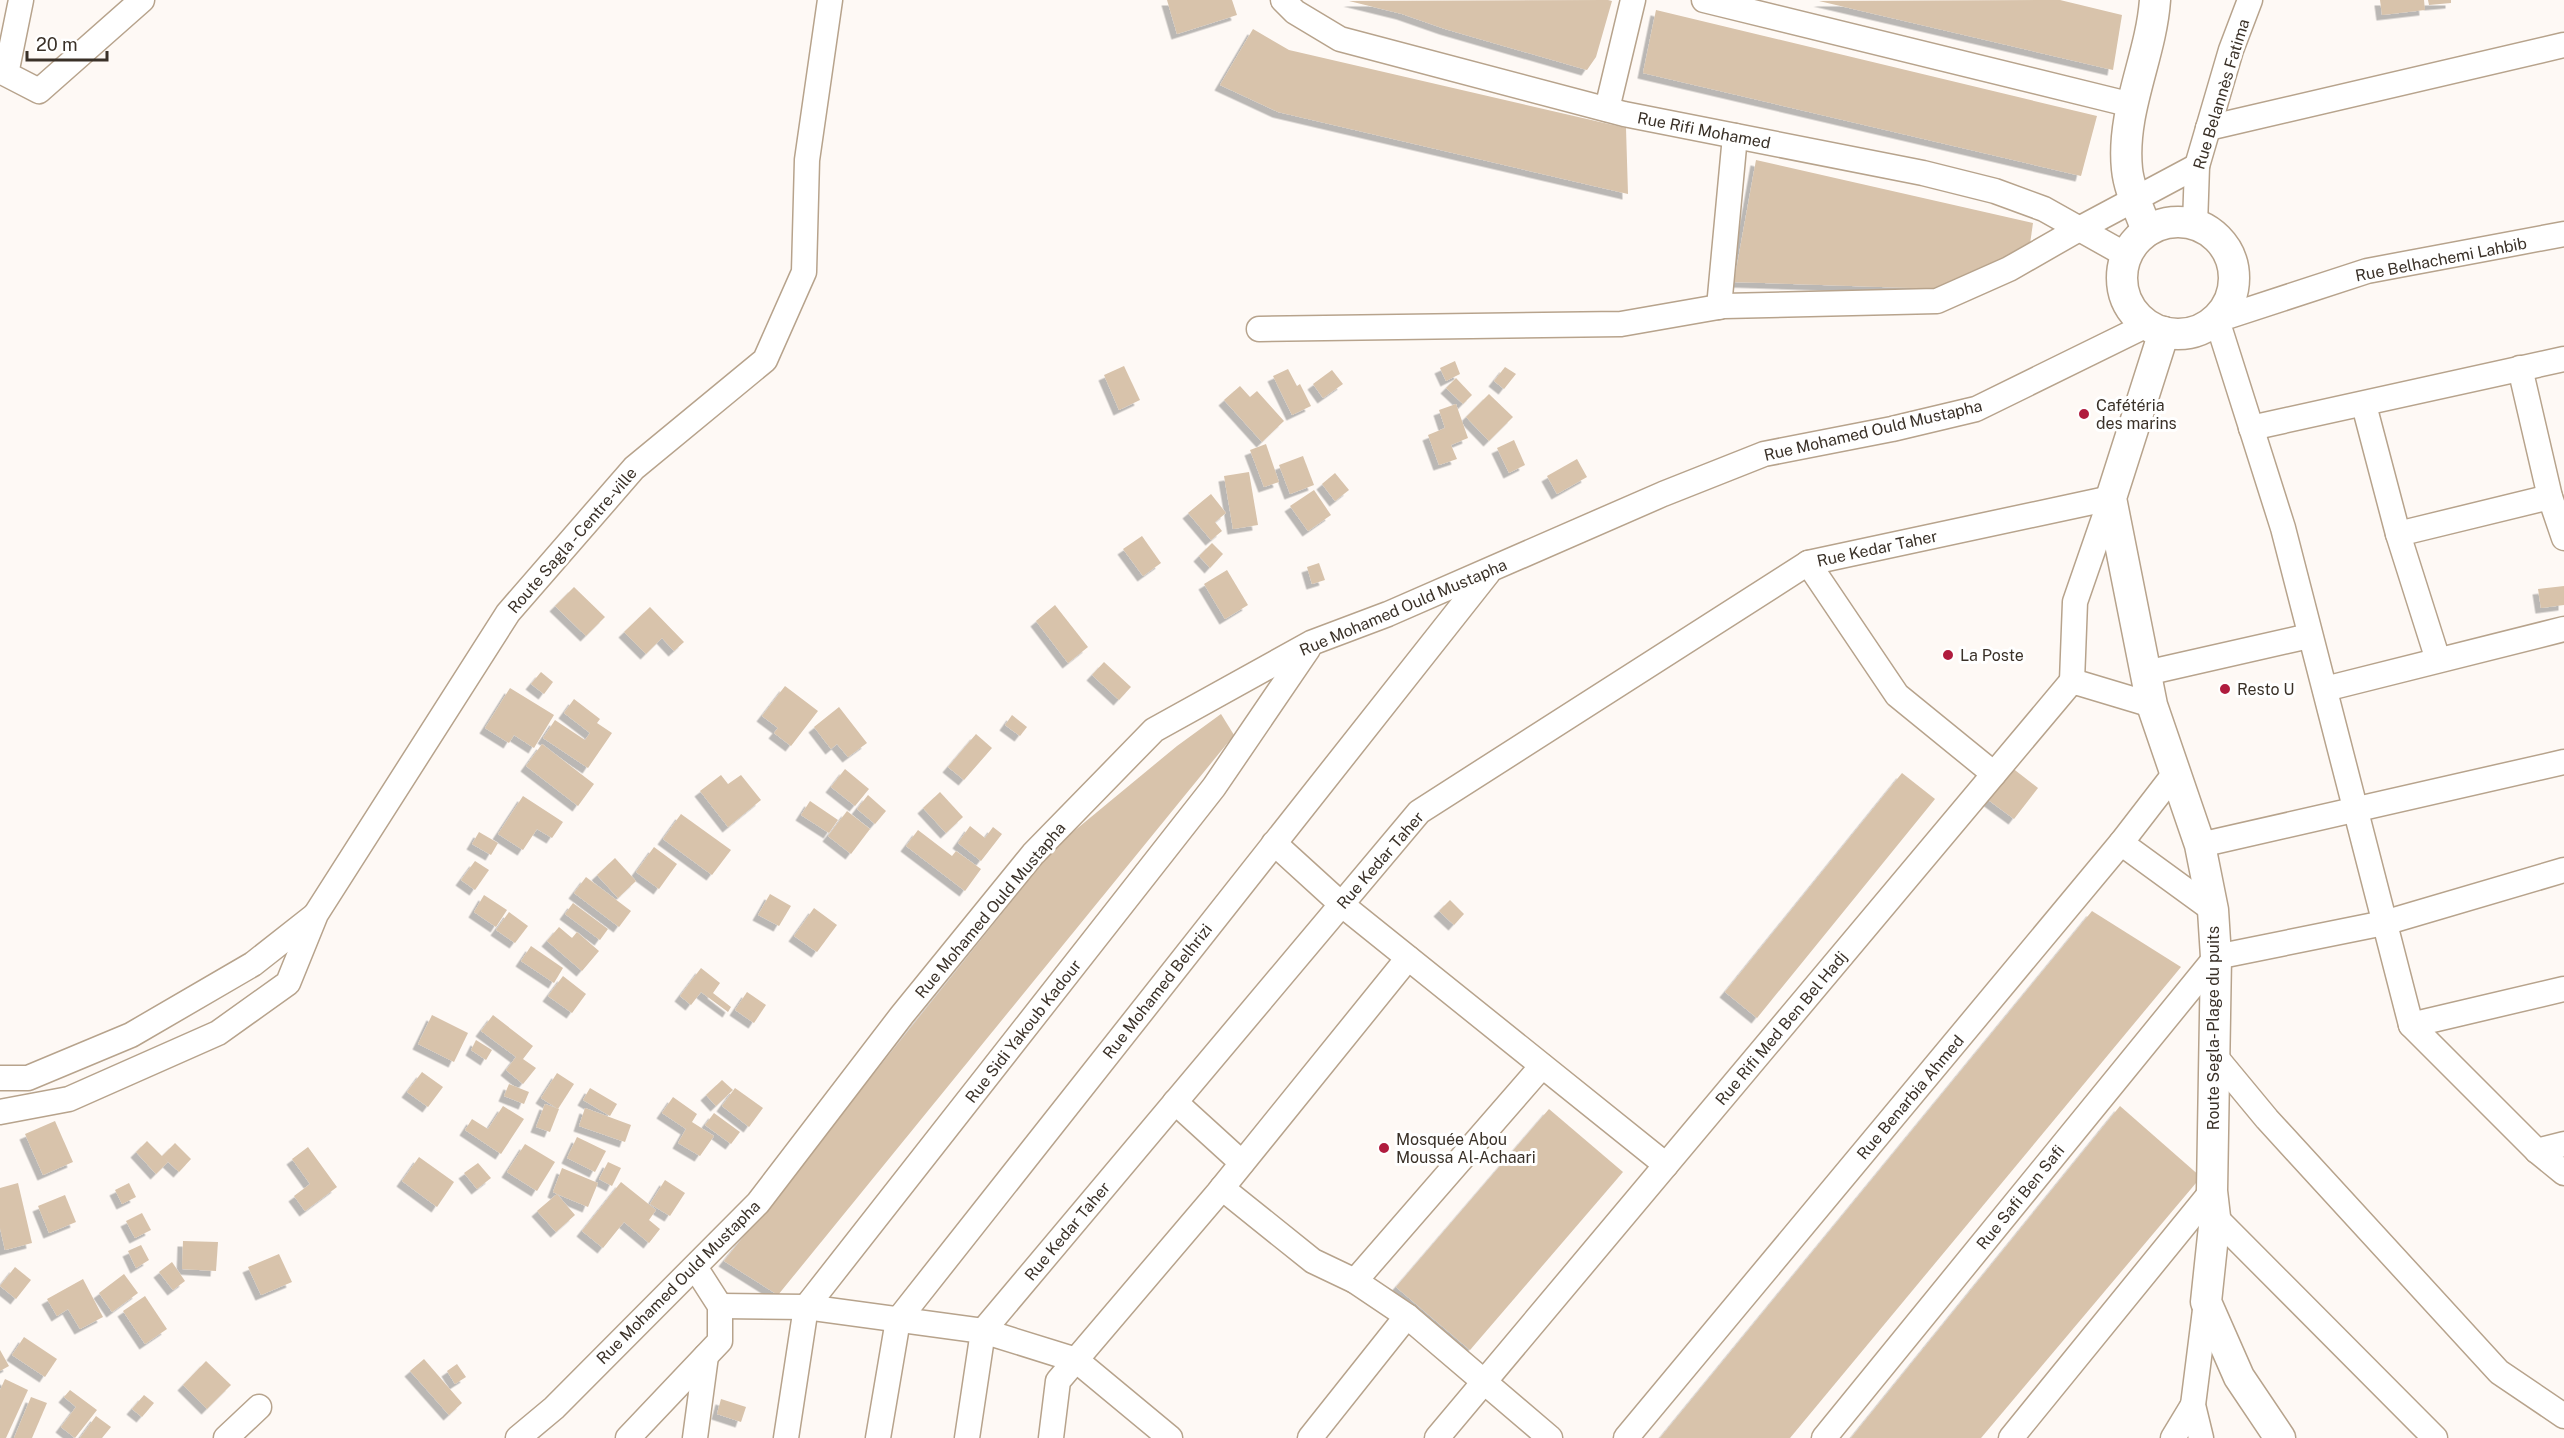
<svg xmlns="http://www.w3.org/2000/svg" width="2564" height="1438" font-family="'Public Sans',sans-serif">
<defs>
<filter id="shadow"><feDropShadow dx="-5.5" dy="5.5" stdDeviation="0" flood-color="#0004"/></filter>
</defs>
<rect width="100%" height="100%" fill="#fef9f5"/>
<!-- building -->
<g fill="#d8c3ab" filter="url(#shadow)">
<polygon points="1167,0 1232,0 1237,15 1177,34"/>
<polygon points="1608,0 1612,1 1596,57 1587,70 1445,29 1402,14 1349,1"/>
<polygon points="2060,0 2122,15 2113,70 1819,1"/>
<polygon points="2380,0 2424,0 2425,10 2382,15"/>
<polygon points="2428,0 2451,0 2451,3 2429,5"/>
<polygon points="1656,10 2097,116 2081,176 1643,73"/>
<polygon points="1253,29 1289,50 1626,128 1628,194 1278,112 1220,85"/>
<polygon points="1756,160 2033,223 2030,244 1941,289 1734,282"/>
<polygon points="1455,361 1460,374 1446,381 1440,368"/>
<polygon points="1124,366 1140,400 1119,410 1104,375"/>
<polygon points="1505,367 1516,374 1504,389 1494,381"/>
<polygon points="1288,369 1297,386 1300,384 1311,406 1292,415 1273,376"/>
<polygon points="1332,370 1343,384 1323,398 1313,384"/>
<polygon points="1456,378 1472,395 1463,404 1446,388"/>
<polygon points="1240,386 1250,397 1257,391 1284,421 1262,442 1224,400"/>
<polygon points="1489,394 1513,417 1489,441 1466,417"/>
<polygon points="1456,404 1468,438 1451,445 1457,459 1439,465 1428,435 1445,428 1439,410"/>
<polygon points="1514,440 1525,465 1509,473 1497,448"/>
<polygon points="1266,444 1279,482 1264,487 1250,450"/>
<polygon points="1303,456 1314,485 1290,494 1279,465"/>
<polygon points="1577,459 1587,477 1557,494 1547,476"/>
<polygon points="1249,472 1258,525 1233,529 1224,476"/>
<polygon points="1335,473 1349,490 1335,501 1322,484"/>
<polygon points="1314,490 1331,515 1308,531 1290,506"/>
<polygon points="1211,494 1226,513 1215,522 1222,531 1211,540 1188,513"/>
<polygon points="1142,536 1161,563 1143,576 1123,549"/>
<polygon points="1212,543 1223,554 1210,568 1199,556"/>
<polygon points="1319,563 1325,580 1312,584 1307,567"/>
<polygon points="1227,570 1248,605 1225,619 1204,584"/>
<polygon points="2564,586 2564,605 2541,608 2538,589"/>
<polygon points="574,587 605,617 586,636 555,606"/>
<polygon points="1055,605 1088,647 1068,663 1036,621"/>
<polygon points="650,607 684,642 674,651 662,638 646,654 624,632"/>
<polygon points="1104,662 1131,687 1119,700 1092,675"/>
<polygon points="541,672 553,682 544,694 531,684"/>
<polygon points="785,686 818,711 791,746 774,733 778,728 762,716"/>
<polygon points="510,688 554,715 534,748 514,735 509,743 485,728"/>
<polygon points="574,699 600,719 597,723 612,733 588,768 543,738 555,720 585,740 590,733 564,713"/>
<polygon points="839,707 867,743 848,757 837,744 831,749 814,727"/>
<polygon points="1221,714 1234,735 778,1295 724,1261 1056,846 1177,746"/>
<polygon points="1012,715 1027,727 1020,736 1005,725"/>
<polygon points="976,734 992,748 964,780 948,767"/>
<polygon points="542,744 594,784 578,806 526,766"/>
<polygon points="2011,767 2038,788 2014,819 1987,799"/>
<polygon points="845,769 869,789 855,806 831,787"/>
<polygon points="1902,773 1935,799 1757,1018 1725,992"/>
<polygon points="721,775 728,784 741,775 761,800 728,827 700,791"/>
<polygon points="940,792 963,817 946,833 923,808"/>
<polygon points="868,795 886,811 875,824 857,809"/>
<polygon points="523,796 563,822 552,838 537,829 523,850 498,834"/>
<polygon points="810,801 838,820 829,833 801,815"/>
<polygon points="847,811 870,829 851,854 828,836"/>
<polygon points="681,814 731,850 712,875 663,839"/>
<polygon points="970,826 985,838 993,827 1002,834 981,861 958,843"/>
<polygon points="918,830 952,856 956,851 981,869 965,891 906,846"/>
<polygon points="479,832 498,843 491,855 472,844"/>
<polygon points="654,847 677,864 659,889 636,872"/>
<polygon points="615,858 636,881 618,898 597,875"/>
<polygon points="475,861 489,870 475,890 461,880"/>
<polygon points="586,877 631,911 619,927 574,893"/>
<polygon points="770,894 791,906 779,926 758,915"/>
<polygon points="484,895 507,910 496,927 474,912"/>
<polygon points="1450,900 1464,914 1454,925 1439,911"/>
<polygon points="573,903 608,929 600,940 565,914"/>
<polygon points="814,908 837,925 817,952 794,936"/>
<polygon points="2092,911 2181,967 1790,1438 1660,1438"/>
<polygon points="509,912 528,926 515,943 496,930"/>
<polygon points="559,927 572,938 577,932 599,951 582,971 547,941"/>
<polygon points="531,946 563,968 554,983 521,961"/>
<polygon points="701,968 720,983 713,993 731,1007 728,1012 701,992 691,1005 680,996"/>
<polygon points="563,976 586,994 572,1013 548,996"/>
<polygon points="747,992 766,1005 754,1023 735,1010"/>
<polygon points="432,1015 468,1033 454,1062 418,1044"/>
<polygon points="493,1015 533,1046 523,1059 536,1068 523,1084 506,1070 516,1057 481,1031"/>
<polygon points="476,1040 492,1050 486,1060 471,1050"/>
<polygon points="422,1072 443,1087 428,1107 407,1092"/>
<polygon points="557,1073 574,1084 558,1109 541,1098"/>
<polygon points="722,1080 733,1090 716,1106 706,1095"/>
<polygon points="509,1084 529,1092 524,1104 504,1096"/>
<polygon points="590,1088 617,1104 610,1116 583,1100"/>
<polygon points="735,1088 763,1108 749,1127 722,1106"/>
<polygon points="673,1097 697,1114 692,1122 714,1136 700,1156 678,1143 686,1129 662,1113"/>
<polygon points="545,1104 559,1109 550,1132 536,1127"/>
<polygon points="503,1106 524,1119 501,1154 465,1130 472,1119 488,1129"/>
<polygon points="2120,1106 2201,1177 1981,1438 1851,1438"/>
<polygon points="585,1108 631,1125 625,1142 579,1126"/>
<polygon points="1549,1109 1623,1172 1470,1350 1396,1287"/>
<polygon points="714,1113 740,1132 731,1144 705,1125"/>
<polygon points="55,1121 73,1162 43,1175 25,1134"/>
<polygon points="577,1137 606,1151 595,1172 567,1158"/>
<polygon points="147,1141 162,1156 175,1143 191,1159 179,1172 164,1158 168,1162 156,1174 136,1152"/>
<polygon points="525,1144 555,1162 537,1191 507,1172"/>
<polygon points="308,1147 337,1187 305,1211 294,1196 310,1184 292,1159"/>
<polygon points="419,1157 454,1182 437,1207 402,1181"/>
<polygon points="608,1162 621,1168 612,1186 599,1179"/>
<polygon points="478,1163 491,1178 477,1189 464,1173"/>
<polygon points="562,1168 598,1183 588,1207 557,1194 575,1215 556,1232 537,1211 557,1194 553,1192"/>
<polygon points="665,1180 685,1193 670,1216 650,1204"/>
<polygon points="621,1182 656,1210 649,1220 660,1229 649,1243 624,1222 603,1248 582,1231"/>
<polygon points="18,1183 32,1243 5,1250 0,1228 0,1188"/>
<polygon points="129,1183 136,1197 122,1204 115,1190"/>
<polygon points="65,1195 76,1222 49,1233 38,1206"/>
<polygon points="142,1213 151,1230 135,1238 126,1221"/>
<polygon points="183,1241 218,1242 216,1271 182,1269"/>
<polygon points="141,1245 149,1260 136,1268 128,1251"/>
<polygon points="279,1254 292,1282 261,1295 248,1267"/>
<polygon points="172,1262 185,1281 173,1290 159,1272"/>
<polygon points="15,1267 31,1280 16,1299 0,1286"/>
<polygon points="124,1274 138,1293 112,1312 99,1293"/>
<polygon points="83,1279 103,1317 80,1329 68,1309 57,1316 47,1299"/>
<polygon points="145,1296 167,1329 145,1344 123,1311"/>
<polygon points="24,1337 57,1359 45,1377 12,1355"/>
<polygon points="0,1350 9,1366 0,1371"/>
<polygon points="424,1359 462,1403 449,1415 410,1371"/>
<polygon points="206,1361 231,1385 207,1409 183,1385"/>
<polygon points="457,1364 466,1377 455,1384 447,1371"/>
<polygon points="5,1379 28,1390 6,1438 0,1438 0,1390"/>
<polygon points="70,1390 97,1410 75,1438 61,1427 76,1407 64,1397"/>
<polygon points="144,1395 154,1403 142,1417 132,1409"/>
<polygon points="31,1397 47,1403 32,1438 14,1438"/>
<polygon points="721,1399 746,1407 741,1422 717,1414"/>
<polygon points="96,1416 111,1427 102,1438 80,1438"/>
</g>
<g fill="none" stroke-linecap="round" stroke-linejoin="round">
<defs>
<g id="minor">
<polyline points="21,0 6,74 39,91 142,0"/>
<polyline points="1283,0 1295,12 1340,39 1624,114 1923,173 1995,191 2044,209 2126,255"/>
<polyline points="1704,0 2132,105"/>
<polyline points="1607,109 1633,0"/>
<polyline points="2208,128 2564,45"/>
<polyline points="2195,225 2197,166 2231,50 2250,0"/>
<polyline points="2564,234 2367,271 2217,320 2283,528 2411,1025 2537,1151 2564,1173"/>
<polyline points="1719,307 1735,136"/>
<polyline points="1259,329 1621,324 1724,306 1937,301 2009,269 2079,229 2197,166"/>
<polyline points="2520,368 2550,497 2564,538"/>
<polyline points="2364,405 2398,534 2438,660"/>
<polyline points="2251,428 2564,359"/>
<polyline points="2398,534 2550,497"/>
<polyline points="1808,563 1897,695 1994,774"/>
<polyline points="2146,673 2309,636"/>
<polyline points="2072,681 2075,602 2111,498"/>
<polyline points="2325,689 2564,629"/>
<polyline points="1274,843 1341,904 1666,1165"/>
<polyline points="2121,843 2175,773"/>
<polyline points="2200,845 2564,762"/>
<polyline points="2411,1025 2564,989"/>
<polyline points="2214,1055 2267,1119 2499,1372 2564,1416"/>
<polyline points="0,1078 28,1078 131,1035 253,964 314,916"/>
<polyline points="1175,1102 1242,1163"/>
<polyline points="0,1112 69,1099 218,1033 288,983 316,914 508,613 634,468 765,360 804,272 807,160 830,0"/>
<polyline points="2537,1151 2564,1144"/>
<polyline points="1222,1188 1313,1261 1355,1281 1407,1316 1550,1438"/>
<polyline points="2215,1217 2435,1438"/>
<polyline points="1355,1281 1542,1066"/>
<polyline points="720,1306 806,1307 983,1331 1076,1360 1170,1438"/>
<polyline points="226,1438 259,1407"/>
<polyline points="518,1438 554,1408 758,1203 902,1015 1033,854 1154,730 1311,643 1388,614 1663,494 1764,454 1892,429 1976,409 2147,325"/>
<polyline points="628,1438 720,1341 720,1306 695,1267"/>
<polyline points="695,1438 706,1356"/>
<polyline points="786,1438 806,1307 1214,787 1308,649"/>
<polyline points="878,1438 898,1320 1488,573"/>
<polyline points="967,1438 983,1331 1419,812 1808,563 2111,498"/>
<polyline points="1051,1438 1058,1381 1218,1193 1408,958"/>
<polyline points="1310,1438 1407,1316"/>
<polyline points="1437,1438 2072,681 2152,705"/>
<polyline points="1626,1438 2121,843 2213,910"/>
<polyline points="1824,1438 2216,957 2384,923 2564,870"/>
<polyline points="2011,1438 2212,1191"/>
<polyline points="2173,1438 2193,1405"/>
<polyline points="2201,1438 2193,1405 2206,1302"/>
</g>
<g id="tertiary">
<circle cx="2178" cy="278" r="56"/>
<path d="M2147,231C2140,211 2129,190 2127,169C2121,111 2151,57 2155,0"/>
<polyline points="2164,332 2111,498 2152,705 2200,845 2213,910 2216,957 2212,1191 2215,1217 2206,1302 2239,1377 2280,1438"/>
</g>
</defs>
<!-- minor casing -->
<use href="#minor" stroke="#b7a38c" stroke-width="27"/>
<!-- tertiary casing -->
<use href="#tertiary" stroke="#b7a38c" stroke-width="33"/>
<!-- minor -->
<use href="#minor" stroke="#fff" stroke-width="24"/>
<!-- tertiary -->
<use href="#tertiary" stroke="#fff" stroke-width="30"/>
</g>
<!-- markers -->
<g fill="#b01c3e" stroke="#fff" stroke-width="2">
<circle cx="2084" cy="414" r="6"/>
<circle cx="1948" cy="655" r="6"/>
<circle cx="2225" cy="689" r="6"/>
<circle cx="1384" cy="1148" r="6"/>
</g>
<g text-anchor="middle" stroke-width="6" stroke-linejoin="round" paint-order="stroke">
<!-- street labels -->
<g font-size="16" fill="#3a3128" stroke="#fff">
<text transform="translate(2221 94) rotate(-73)" y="6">Rue Belannès Fatima</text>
<text transform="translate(1704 130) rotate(11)" y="6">Rue Rifi Mohamed</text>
<text transform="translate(2441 259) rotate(-11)" y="6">Rue Belhachemi Lahbib</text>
<text transform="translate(1873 430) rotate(-13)" y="6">Rue Mohamed Ould Mustapha</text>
<text transform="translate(572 540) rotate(-49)" y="6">Route Sagla - Centre-ville</text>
<text transform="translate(1877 548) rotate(-12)" y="6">Rue Kedar Taher</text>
<text transform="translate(1403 607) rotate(-23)" y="6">Rue Mohamed Ould Mustapha</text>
<text transform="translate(1380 860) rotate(-49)" y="6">Rue Kedar Taher</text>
<text transform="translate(990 910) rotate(-50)" y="6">Rue Mohamed Ould Mustapha</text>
<text transform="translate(1157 991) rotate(-52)" y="6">Rue Mohamed Belhrizi</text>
<text transform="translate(1781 1028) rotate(-50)" y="6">Rue Rifi Med Ben Bel Hadj</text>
<text transform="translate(2213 1028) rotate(-90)" y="6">Route Segla- Plage du puits</text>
<text transform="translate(1023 1031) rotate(-52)" y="6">Rue Sidi Yakoub Kadour</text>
<text transform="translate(1910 1097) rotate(-50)" y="6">Rue Benarbia Ahmed</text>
<text transform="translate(2020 1197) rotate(-51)" y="6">Rue Safi Ben Safi</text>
<text transform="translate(1067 1231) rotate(-50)" y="6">Rue Kedar Taher</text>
<text transform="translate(678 1282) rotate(-45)" y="6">Rue Mohamed Ould Mustapha</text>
</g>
<!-- poi labels -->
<g font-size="16" fill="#3a3128" stroke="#fff" text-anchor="start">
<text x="2096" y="411">Cafétéria<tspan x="2096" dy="18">des marins</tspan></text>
<text x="1960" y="661">La Poste</text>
<text x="2237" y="695">Resto U</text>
<text x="1396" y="1145">Mosquée Abou<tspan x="1396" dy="18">Moussa Al-Achaari</tspan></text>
</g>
</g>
<!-- scale -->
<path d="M27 51v9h80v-9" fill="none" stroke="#3a3128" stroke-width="3"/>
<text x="36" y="51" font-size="18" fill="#3a3128" stroke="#ffffff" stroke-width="4.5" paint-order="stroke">20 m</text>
</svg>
